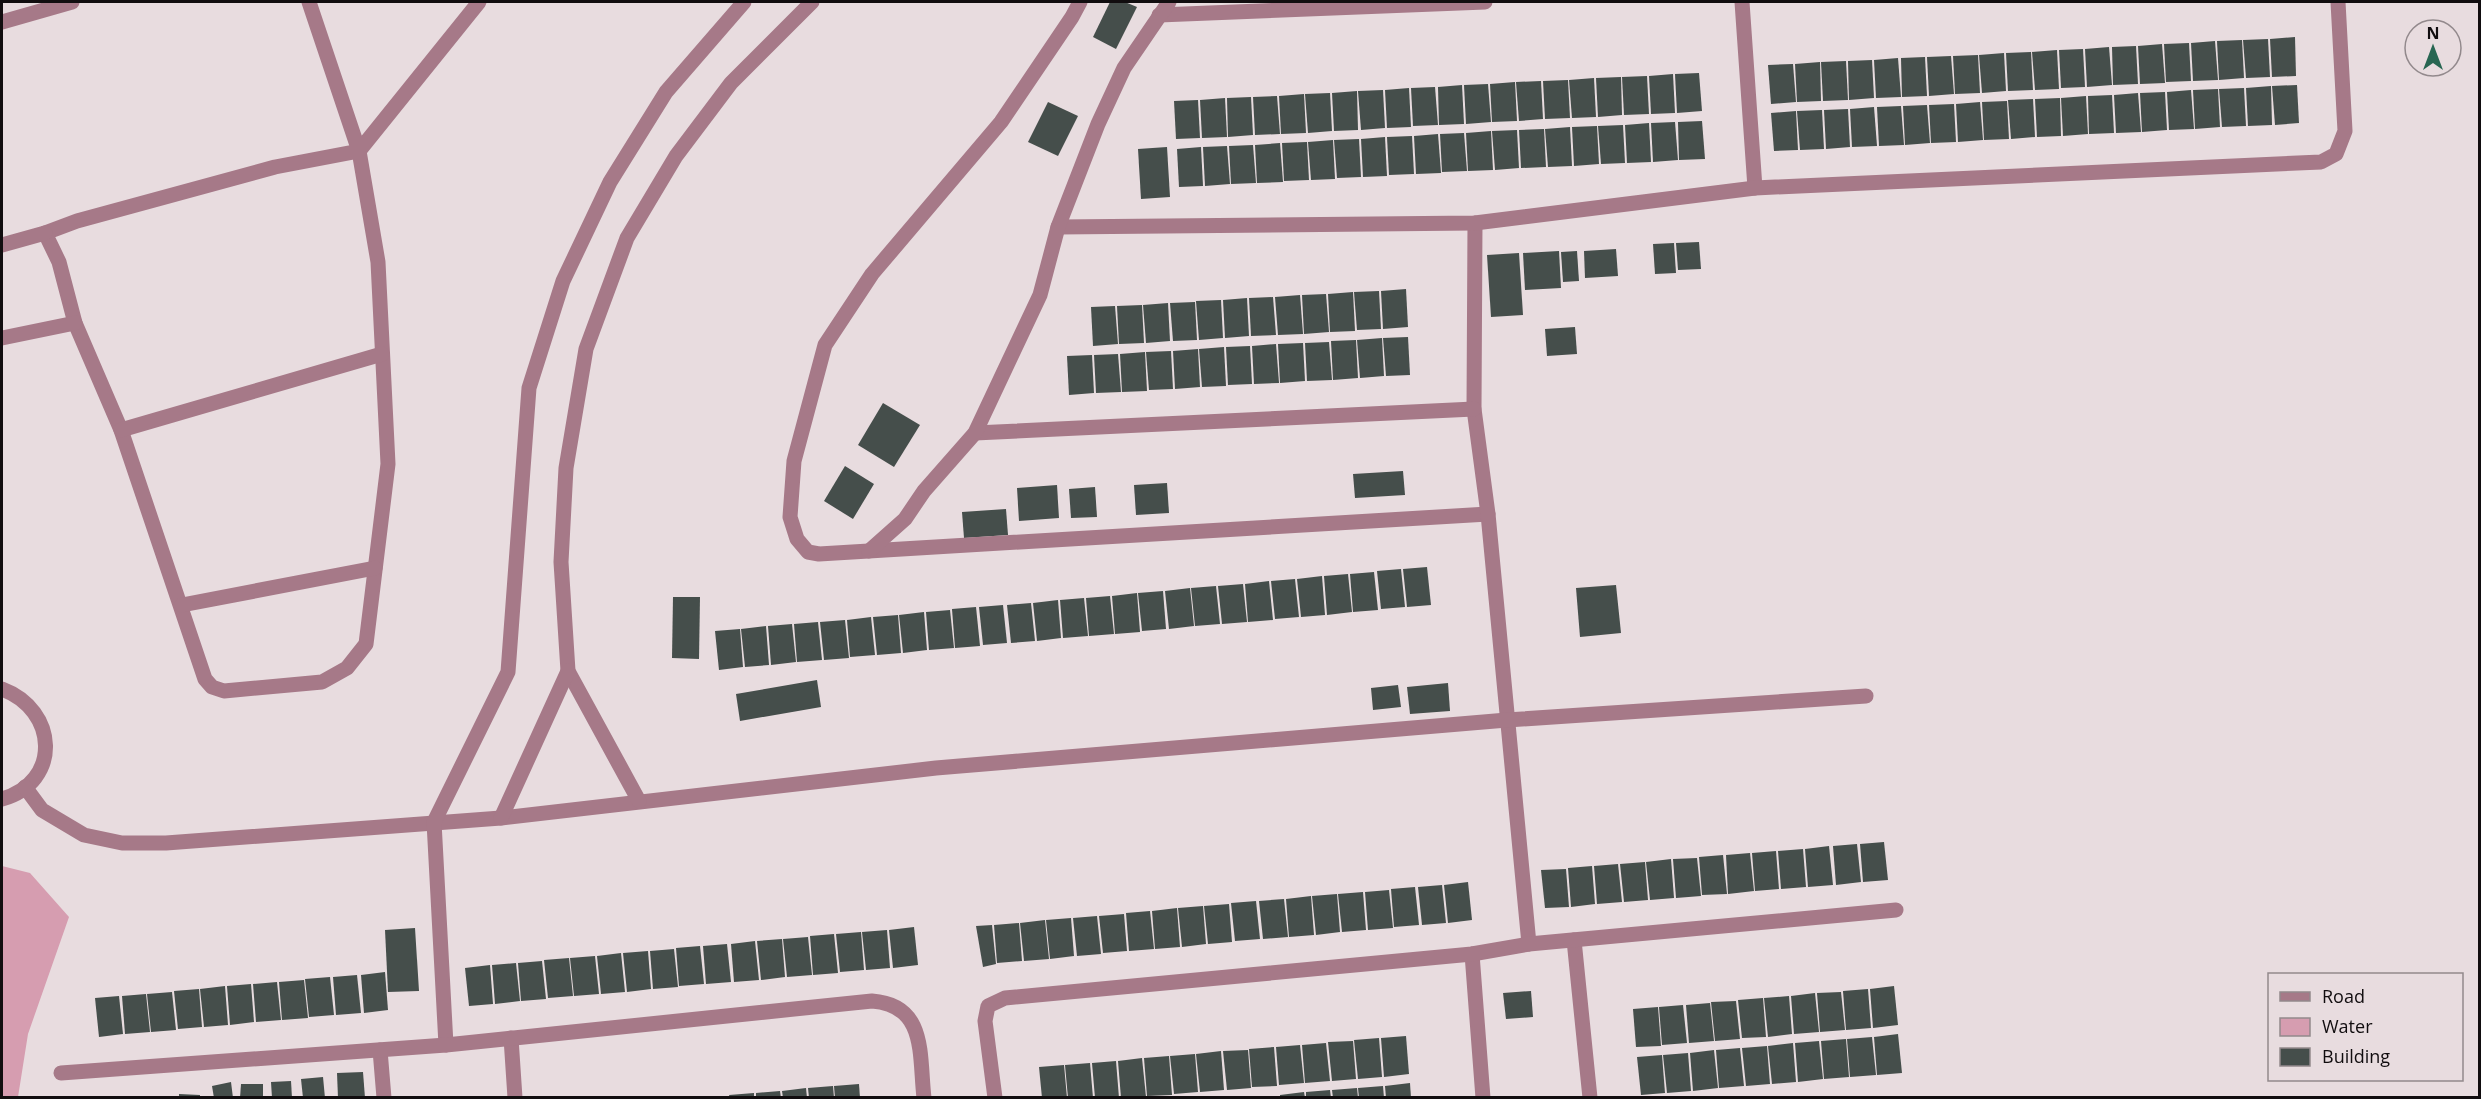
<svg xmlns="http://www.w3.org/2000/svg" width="2481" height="1099" font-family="'Open Sans',sans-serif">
<rect width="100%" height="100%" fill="#e8dcdf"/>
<!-- water -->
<polygon fill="#d69db0" points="2,866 30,873 69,917 28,1034 18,1097 2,1097"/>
<!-- building -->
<g fill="#454e4b">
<polygon points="1110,2 1125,2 1137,7 1116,49 1093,37"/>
<polygon points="2295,37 2296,76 2272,77 2270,39"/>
<polygon points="2268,39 2270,77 2246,78 2243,40"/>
<polygon points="2242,40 2244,78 2219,80 2217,41"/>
<polygon points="2215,41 2218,80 2193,81 2191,43"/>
<polygon points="2189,43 2191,81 2166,82 2164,44"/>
<polygon points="2162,44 2165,83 2140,84 2138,46"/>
<polygon points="2136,46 2138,84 2113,85 2112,47"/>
<polygon points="2109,47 2112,85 2087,87 2085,49"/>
<polygon points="2083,49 2085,87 2061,88 2059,50"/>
<polygon points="2057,50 2059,89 2035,90 2032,52"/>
<polygon points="2031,52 2033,90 2008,91 2006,53"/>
<polygon points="2004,53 2006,91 1982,93 1979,55"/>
<polygon points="1978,55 1980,93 1955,94 1953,56"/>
<polygon points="1951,56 1954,94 1929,96 1927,57"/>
<polygon points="1925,57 1927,96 1902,97 1901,58"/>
<polygon points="1898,58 1901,97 1876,98 1874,60"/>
<polygon points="1872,60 1874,98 1849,100 1848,61"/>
<polygon points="1846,61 1848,100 1823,101 1821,62"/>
<polygon points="1820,62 1821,101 1797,102 1795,64"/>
<polygon points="1793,64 1796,102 1771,104 1768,65"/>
<polygon points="1699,73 1702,111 1677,113 1675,74"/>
<polygon points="1673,74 1675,113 1651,114 1649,76"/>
<polygon points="1647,76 1649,114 1624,115 1622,77"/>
<polygon points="1621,77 1622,115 1598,117 1596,78"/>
<polygon points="1594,78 1596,117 1572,118 1569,80"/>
<polygon points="1568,80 1570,118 1545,119 1543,81"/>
<polygon points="1541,81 1543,119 1519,121 1516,82"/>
<polygon points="1515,82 1517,121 1492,122 1490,84"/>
<polygon points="1488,84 1491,122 1466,124 1464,85"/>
<polygon points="1462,85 1464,124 1439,125 1438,87"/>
<polygon points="2297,85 2299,123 2275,125 2272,86"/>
<polygon points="2271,86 2272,125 2248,126 2246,88"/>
<polygon points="1435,87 1438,125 1413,126 1411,88"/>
<polygon points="1409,88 1411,127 1387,128 1385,90"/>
<polygon points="2244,88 2246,126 2222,127 2219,89"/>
<polygon points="2218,89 2220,127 2195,129 2193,90"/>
<polygon points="1383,90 1385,128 1361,130 1358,91"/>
<polygon points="2191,90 2194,129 2169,130 2167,92"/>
<polygon points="1357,91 1358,130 1334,131 1332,93"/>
<polygon points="2165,92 2167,130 2142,132 2140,93"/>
<polygon points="1330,93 1332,131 1308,133 1305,94"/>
<polygon points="2138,93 2141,132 2116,133 2114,95"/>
<polygon points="1304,94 1306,133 1281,134 1279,96"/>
<polygon points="2112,95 2114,133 2089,134 2088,96"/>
<polygon points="1277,96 1280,134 1255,135 1253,97"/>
<polygon points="2086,96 2088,134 2063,136 2061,98"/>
<polygon points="1251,97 1253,135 1228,137 1227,98"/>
<polygon points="1225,98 1227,137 1202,138 1200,100"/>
<polygon points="2060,98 2061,136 2037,137 2035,99"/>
<polygon points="2033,99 2035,137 2011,139 2008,100"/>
<polygon points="1198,100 1200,138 1176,139 1174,101"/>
<polygon points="2007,101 2009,139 1984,140 1982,102"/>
<polygon points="1048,102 1078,116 1058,156 1028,142"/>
<polygon points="1980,102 1983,140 1958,142 1956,104"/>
<polygon points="1954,104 1956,142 1931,143 1929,105"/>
<polygon points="1927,105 1930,143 1905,145 1903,106"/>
<polygon points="1901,106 1904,145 1879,146 1877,107"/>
<polygon points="1874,107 1877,146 1852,147 1850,109"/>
<polygon points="1848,109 1850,147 1826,149 1824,110"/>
<polygon points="1822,110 1824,149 1800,150 1797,111"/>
<polygon points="1796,111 1798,150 1774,151 1771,113"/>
<polygon points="1702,121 1705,159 1679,160 1678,122"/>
<polygon points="1675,122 1678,160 1653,162 1651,123"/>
<polygon points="1649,123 1651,162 1627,163 1625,125"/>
<polygon points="1623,125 1625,163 1601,164 1598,126"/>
<polygon points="1597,126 1599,164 1574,166 1572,127"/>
<polygon points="1570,127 1572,166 1548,167 1545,129"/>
<polygon points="1544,129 1546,167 1521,168 1519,130"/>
<polygon points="1517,130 1519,168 1495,170 1492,131"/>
<polygon points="1491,131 1493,170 1468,171 1466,133"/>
<polygon points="1464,133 1467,171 1442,172 1440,134"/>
<polygon points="1438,134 1441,173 1416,174 1414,136"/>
<polygon points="1412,136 1414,174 1389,175 1387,137"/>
<polygon points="1385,137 1387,176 1363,177 1361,139"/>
<polygon points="1359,139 1361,177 1337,178 1334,140"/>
<polygon points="1333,140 1335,179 1311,180 1308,142"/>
<polygon points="1307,142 1309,180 1284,181 1282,143"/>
<polygon points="1280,143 1283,182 1257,183 1255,145"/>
<polygon points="1253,145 1256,183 1231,184 1229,146"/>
<polygon points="1227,146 1230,184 1205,186 1203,147"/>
<polygon points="1167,147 1170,197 1141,199 1138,149"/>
<polygon points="1201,147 1203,186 1179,187 1177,149"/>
<polygon points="1699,242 1701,269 1678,270 1676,243"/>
<polygon points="1674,243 1676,273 1655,274 1653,244"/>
<polygon points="1616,249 1618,276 1585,278 1584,251"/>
<polygon points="1559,251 1561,288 1525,290 1523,253"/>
<polygon points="1577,251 1579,281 1563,282 1561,252"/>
<polygon points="1519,253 1523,315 1491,317 1487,255"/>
<polygon points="1406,289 1408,327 1383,329 1381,291"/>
<polygon points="1379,291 1381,329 1357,330 1354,292"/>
<polygon points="1353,292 1355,331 1330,332 1328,294"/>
<polygon points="1326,294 1329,332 1304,334 1302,295"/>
<polygon points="1300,295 1303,334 1278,335 1275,297"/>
<polygon points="1273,297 1276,335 1251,336 1249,298"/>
<polygon points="1247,298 1249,336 1225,338 1223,300"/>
<polygon points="1221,300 1223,338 1199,340 1196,301"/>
<polygon points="1195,302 1197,340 1173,341 1170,303"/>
<polygon points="1168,303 1170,341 1146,343 1143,305"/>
<polygon points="1142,305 1144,343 1119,344 1117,306"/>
<polygon points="1115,306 1118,344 1093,346 1091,307"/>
<polygon points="1575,327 1577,354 1547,356 1545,329"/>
<polygon points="1408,337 1410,375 1386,376 1383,338"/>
<polygon points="1382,338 1384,376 1360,378 1357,340"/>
<polygon points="1356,340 1358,378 1333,380 1331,341"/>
<polygon points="1329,342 1332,380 1307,381 1305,343"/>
<polygon points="1303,343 1305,381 1280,383 1278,344"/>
<polygon points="1276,344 1279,383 1254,384 1252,346"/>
<polygon points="1250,346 1252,384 1228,385 1226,347"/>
<polygon points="1224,347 1226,386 1202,387 1199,349"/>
<polygon points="1198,349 1200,387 1175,389 1173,351"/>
<polygon points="1171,351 1173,389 1149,390 1146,352"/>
<polygon points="1145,352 1147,391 1122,392 1120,354"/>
<polygon points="1118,354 1121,392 1096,393 1094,355"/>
<polygon points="1092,355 1094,393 1069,395 1067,356"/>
<polygon points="883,403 920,425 894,467 858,445"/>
<polygon points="845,466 874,484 853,519 824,501"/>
<polygon points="1403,471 1405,495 1355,498 1353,474"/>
<polygon points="1167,483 1169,513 1136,515 1134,485"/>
<polygon points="1057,485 1059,518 1019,521 1017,488"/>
<polygon points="1095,487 1097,517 1071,518 1069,489"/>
<polygon points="1006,509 1008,535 964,538 962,512"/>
<polygon points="1427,567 1431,605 1407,607 1403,569"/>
<polygon points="1401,569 1405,607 1381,609 1377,571"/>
<polygon points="1374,572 1378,610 1353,612 1350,574"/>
<polygon points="1348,574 1352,612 1327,615 1324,576"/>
<polygon points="1322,576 1325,615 1301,617 1297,579"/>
<polygon points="1295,579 1299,617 1275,619 1271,581"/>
<polygon points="1269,581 1273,620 1248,622 1245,584"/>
<polygon points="1243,584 1247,622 1222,624 1218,586"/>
<polygon points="1616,585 1621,633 1580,637 1576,588"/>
<polygon points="1216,586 1220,624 1195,626 1191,588"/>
<polygon points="1190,588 1194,626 1169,629 1165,591"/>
<polygon points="1163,591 1166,629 1142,631 1138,593"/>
<polygon points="1137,593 1140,632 1115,634 1112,596"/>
<polygon points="1110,596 1114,634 1089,636 1086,598"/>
<polygon points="673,597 700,597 699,659 672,658"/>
<polygon points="1084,598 1088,636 1063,638 1060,600"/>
<polygon points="1058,600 1061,638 1037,641 1033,603"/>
<polygon points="1031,603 1035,641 1011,643 1007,605"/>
<polygon points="1003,605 1007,643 983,645 979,607"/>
<polygon points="976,607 980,646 955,648 952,609"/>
<polygon points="950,610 954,648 929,650 926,612"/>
<polygon points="924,612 927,650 903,653 899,615"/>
<polygon points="898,615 901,653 877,655 873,617"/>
<polygon points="871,617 875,655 850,657 847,620"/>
<polygon points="845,620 849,658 824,660 820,622"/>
<polygon points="818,622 822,660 797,662 794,624"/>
<polygon points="792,624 796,662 771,665 768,626"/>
<polygon points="766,626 769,665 745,667 741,629"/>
<polygon points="740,629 743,667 719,670 715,631"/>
<polygon points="817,680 821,707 740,721 736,694"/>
<polygon points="1448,683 1450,711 1410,714 1407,687"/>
<polygon points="1398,685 1401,707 1373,710 1371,688"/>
<polygon points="1884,842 1888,880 1863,882 1860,844"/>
<polygon points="1857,844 1861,882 1836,885 1833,846"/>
<polygon points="1829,846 1833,885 1808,887 1805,849"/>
<polygon points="1803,849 1806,887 1781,889 1778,851"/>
<polygon points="1776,851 1779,889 1755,891 1752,853"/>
<polygon points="1750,853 1754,891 1728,894 1726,855"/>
<polygon points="1723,855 1727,894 1702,895 1699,857"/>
<polygon points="1697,858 1701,896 1676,898 1673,859"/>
<polygon points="1671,859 1674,898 1650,900 1646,862"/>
<polygon points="1645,862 1648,900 1624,902 1620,864"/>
<polygon points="1618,864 1622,902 1597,904 1594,866"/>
<polygon points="1592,866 1595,904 1571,907 1568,868"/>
<polygon points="1566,869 1569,907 1545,908 1541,870"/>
<polygon points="1468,882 1472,920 1448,923 1444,885"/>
<polygon points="1442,885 1446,923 1422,925 1418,887"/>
<polygon points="1415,887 1419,925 1394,927 1391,889"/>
<polygon points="1389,890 1393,928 1368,930 1365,892"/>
<polygon points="1363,892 1366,930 1342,932 1338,894"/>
<polygon points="1337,894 1340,932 1316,935 1312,896"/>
<polygon points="1311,896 1314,935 1289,937 1286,899"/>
<polygon points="1284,899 1288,937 1263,939 1259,901"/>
<polygon points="1256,901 1260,939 1235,941 1231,903"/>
<polygon points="1229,904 1232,942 1208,944 1204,906"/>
<polygon points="1203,906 1206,944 1182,947 1178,908"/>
<polygon points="1177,908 1180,947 1155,949 1152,911"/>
<polygon points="1150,911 1154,949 1129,951 1126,913"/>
<polygon points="1124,914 1127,951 1103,953 1099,916"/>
<polygon points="1097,916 1101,954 1077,956 1073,918"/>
<polygon points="1071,918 1074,956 1050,959 1046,920"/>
<polygon points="1045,920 1049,959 1024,961 1020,923"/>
<polygon points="1019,923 1022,961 997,963 994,925"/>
<polygon points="992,925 996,964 983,967 976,926"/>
<polygon points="914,927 918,965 893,968 889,930"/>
<polygon points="415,928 419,991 388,992 385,930"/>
<polygon points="887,930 890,968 866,970 862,932"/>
<polygon points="861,932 864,970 840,972 836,934"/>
<polygon points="834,934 838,973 813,975 810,936"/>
<polygon points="808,937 812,975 787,977 783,939"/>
<polygon points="782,939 785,977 761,980 757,941"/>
<polygon points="755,941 759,980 734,982 731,944"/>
<polygon points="727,944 731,982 706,984 703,946"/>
<polygon points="700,946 704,984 679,986 676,948"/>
<polygon points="674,949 678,987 653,989 650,951"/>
<polygon points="648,951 651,989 627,992 623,953"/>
<polygon points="621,953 625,992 601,994 597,956"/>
<polygon points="595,956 599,994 574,996 570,958"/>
<polygon points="569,958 573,996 548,998 544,960"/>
<polygon points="542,961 546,999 521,1001 518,963"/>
<polygon points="516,963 520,1001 495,1004 492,965"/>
<polygon points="490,965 493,1004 469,1006 465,968"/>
<polygon points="385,972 388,1010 364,1013 361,975"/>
<polygon points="357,975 361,1013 336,1015 333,977"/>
<polygon points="330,977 334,1015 309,1017 305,979"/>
<polygon points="304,980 308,1018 282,1020 279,982"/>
<polygon points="277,982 281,1020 256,1022 253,984"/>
<polygon points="251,984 254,1022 230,1025 227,986"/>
<polygon points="225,986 228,1025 204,1027 200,989"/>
<polygon points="1894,986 1898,1025 1873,1028 1870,989"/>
<polygon points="199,989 202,1027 178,1029 174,991"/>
<polygon points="1868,989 1871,1028 1846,1030 1843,991"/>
<polygon points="1531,991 1533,1017 1506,1019 1503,993"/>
<polygon points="172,992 176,1030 151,1032 147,994"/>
<polygon points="1841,992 1845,1030 1820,1032 1817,993"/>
<polygon points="1815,993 1819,1032 1794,1034 1791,996"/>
<polygon points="146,994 150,1032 125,1034 122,996"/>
<polygon points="119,996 123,1034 99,1037 95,998"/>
<polygon points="1789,996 1792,1034 1768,1037 1764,998"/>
<polygon points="1763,998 1766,1037 1742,1038 1738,1000"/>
<polygon points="1736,1001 1740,1039 1715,1041 1711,1002"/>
<polygon points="1710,1003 1714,1041 1689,1043 1686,1005"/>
<polygon points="1683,1005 1687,1043 1662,1045 1659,1007"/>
<polygon points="1658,1007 1661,1046 1636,1047 1633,1009"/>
<polygon points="1898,1034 1902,1073 1877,1075 1874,1037"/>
<polygon points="1406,1036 1409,1074 1384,1077 1381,1038"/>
<polygon points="1872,1037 1876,1075 1850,1077 1847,1039"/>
<polygon points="1379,1038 1382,1077 1358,1079 1354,1040"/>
<polygon points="1846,1039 1849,1077 1824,1079 1821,1041"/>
<polygon points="1353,1041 1356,1079 1332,1081 1328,1042"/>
<polygon points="1819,1041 1823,1079 1798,1082 1795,1043"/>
<polygon points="1326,1043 1330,1081 1305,1083 1302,1045"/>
<polygon points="1793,1043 1796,1082 1772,1084 1768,1046"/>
<polygon points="1300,1045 1304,1083 1279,1085 1276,1047"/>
<polygon points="1767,1046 1770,1084 1746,1086 1742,1048"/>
<polygon points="1274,1047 1277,1086 1252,1087 1249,1049"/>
<polygon points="1740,1048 1744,1086 1719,1088 1716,1050"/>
<polygon points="1248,1050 1251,1088 1227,1090 1223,1051"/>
<polygon points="1714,1050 1718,1088 1693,1091 1690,1053"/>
<polygon points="1221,1051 1224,1090 1200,1092 1196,1054"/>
<polygon points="1688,1053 1691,1091 1667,1093 1663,1055"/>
<polygon points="1195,1054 1198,1092 1174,1094 1170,1056"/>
<polygon points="1662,1055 1665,1093 1641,1095 1637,1057"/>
<polygon points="1169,1056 1172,1095 1147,1096 1144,1058"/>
<polygon points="1142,1058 1146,1097 1121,1098 1118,1061"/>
<polygon points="1116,1061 1119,1098 1095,1098 1092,1063"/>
<polygon points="1090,1063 1093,1098 1068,1098 1065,1065"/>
<polygon points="1064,1065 1067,1098 1042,1098 1039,1067"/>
<polygon points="363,1072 365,1098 338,1098 337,1073"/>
<polygon points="323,1077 325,1098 303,1098 301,1079"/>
<polygon points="291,1081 292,1098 272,1098 271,1082"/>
<polygon points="231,1082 233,1098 214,1098 212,1086"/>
<polygon points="1410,1083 1411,1098 1386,1098 1385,1086"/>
<polygon points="241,1084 263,1084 263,1098 240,1098"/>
<polygon points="859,1084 860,1098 835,1098 834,1086"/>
<polygon points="833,1086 834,1098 809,1098 808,1088"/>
<polygon points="1383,1086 1384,1098 1359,1098 1358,1088"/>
<polygon points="806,1088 807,1098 783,1098 782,1091"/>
<polygon points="1357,1088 1358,1098 1333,1098 1332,1090"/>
<polygon points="1330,1090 1331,1098 1306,1098 1306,1092"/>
<polygon points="780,1091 781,1098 756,1098 756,1093"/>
<polygon points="1304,1092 1305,1098 1280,1098 1280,1095"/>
<polygon points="754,1093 754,1098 730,1098 729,1095"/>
<polygon points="179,1094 200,1095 200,1098 179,1098"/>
</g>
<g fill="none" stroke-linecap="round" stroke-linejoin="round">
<!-- minor -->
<g stroke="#a67988" stroke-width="15">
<polyline points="309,2 359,151 378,262 388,464 366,644 347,668 322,682 224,691 212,687 205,679 121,430 75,323 59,262 45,233 77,221 275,167 359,151 479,2"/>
<polyline points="1080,2 1072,17 1001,122 872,274 825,345 794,461 790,517 797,539 808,552 819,554 1488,514"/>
<polyline points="1742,2 1755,188"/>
<polyline points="1159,15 1485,2"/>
<polyline points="2,22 72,2"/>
<polyline points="1475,223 1474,409 1488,514 1529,944"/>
<polyline points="1058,227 1475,223 1755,188 2321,162 2336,154 2345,131 2338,2"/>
<polyline points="2,245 45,233"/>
<polyline points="2,338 75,323"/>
<polyline points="121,430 382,354"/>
<polyline points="975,433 1474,409"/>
<polyline points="869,551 905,519 924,491 975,433 1040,295 1058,227 1098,124 1124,68 1169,2"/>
<polyline points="182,605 375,568"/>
<path d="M2,689C58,710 62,782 2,799"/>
<polyline points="25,787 42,810 84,835 122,843 166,843 501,818 936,768 1507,720 1866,696"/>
<polyline points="639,801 568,671 561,562 566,468 586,349 627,238 676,156 731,83 812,2"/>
<polyline points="501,818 568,671"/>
<polyline points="1574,940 1590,1098"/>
<polyline points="1472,954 1483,1098"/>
<polyline points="511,1038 515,1098"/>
<polyline points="446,1045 434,822 508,672 529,388 563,281 610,182 666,92 744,2"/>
<polyline points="380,1050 384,1098"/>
<path d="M61,1073L446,1045L872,1001C927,1005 919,1055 924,1098"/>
<polyline points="995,1098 985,1021 988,1006 1005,998 1472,954 1529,944 1896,910"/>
</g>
</g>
<!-- border -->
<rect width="2481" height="1099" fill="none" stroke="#110d0f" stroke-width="6"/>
<!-- legend -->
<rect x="2268" y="973" width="195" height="108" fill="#e8dcdf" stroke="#92898c" stroke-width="1.5"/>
<rect x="2280" y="992" width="30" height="9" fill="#a67988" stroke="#92898c" stroke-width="1.5"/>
<text x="2322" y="1003" font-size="18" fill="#110d0f">Road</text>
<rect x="2280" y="1018" width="30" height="18" fill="#d69db0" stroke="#92898c" stroke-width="1.5"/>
<text x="2322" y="1033" font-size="18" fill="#110d0f">Water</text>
<rect x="2280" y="1048" width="30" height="18" fill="#454e4b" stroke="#92898c" stroke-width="1.5"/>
<text x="2322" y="1063" font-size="18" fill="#110d0f">Building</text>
<!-- north arrow -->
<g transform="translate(2433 48)"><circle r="28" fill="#e8dcdf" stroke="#92898c" stroke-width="1.5"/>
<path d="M0-4.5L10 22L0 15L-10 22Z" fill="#286652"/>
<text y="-9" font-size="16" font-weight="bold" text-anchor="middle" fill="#110d0f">N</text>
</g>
</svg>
